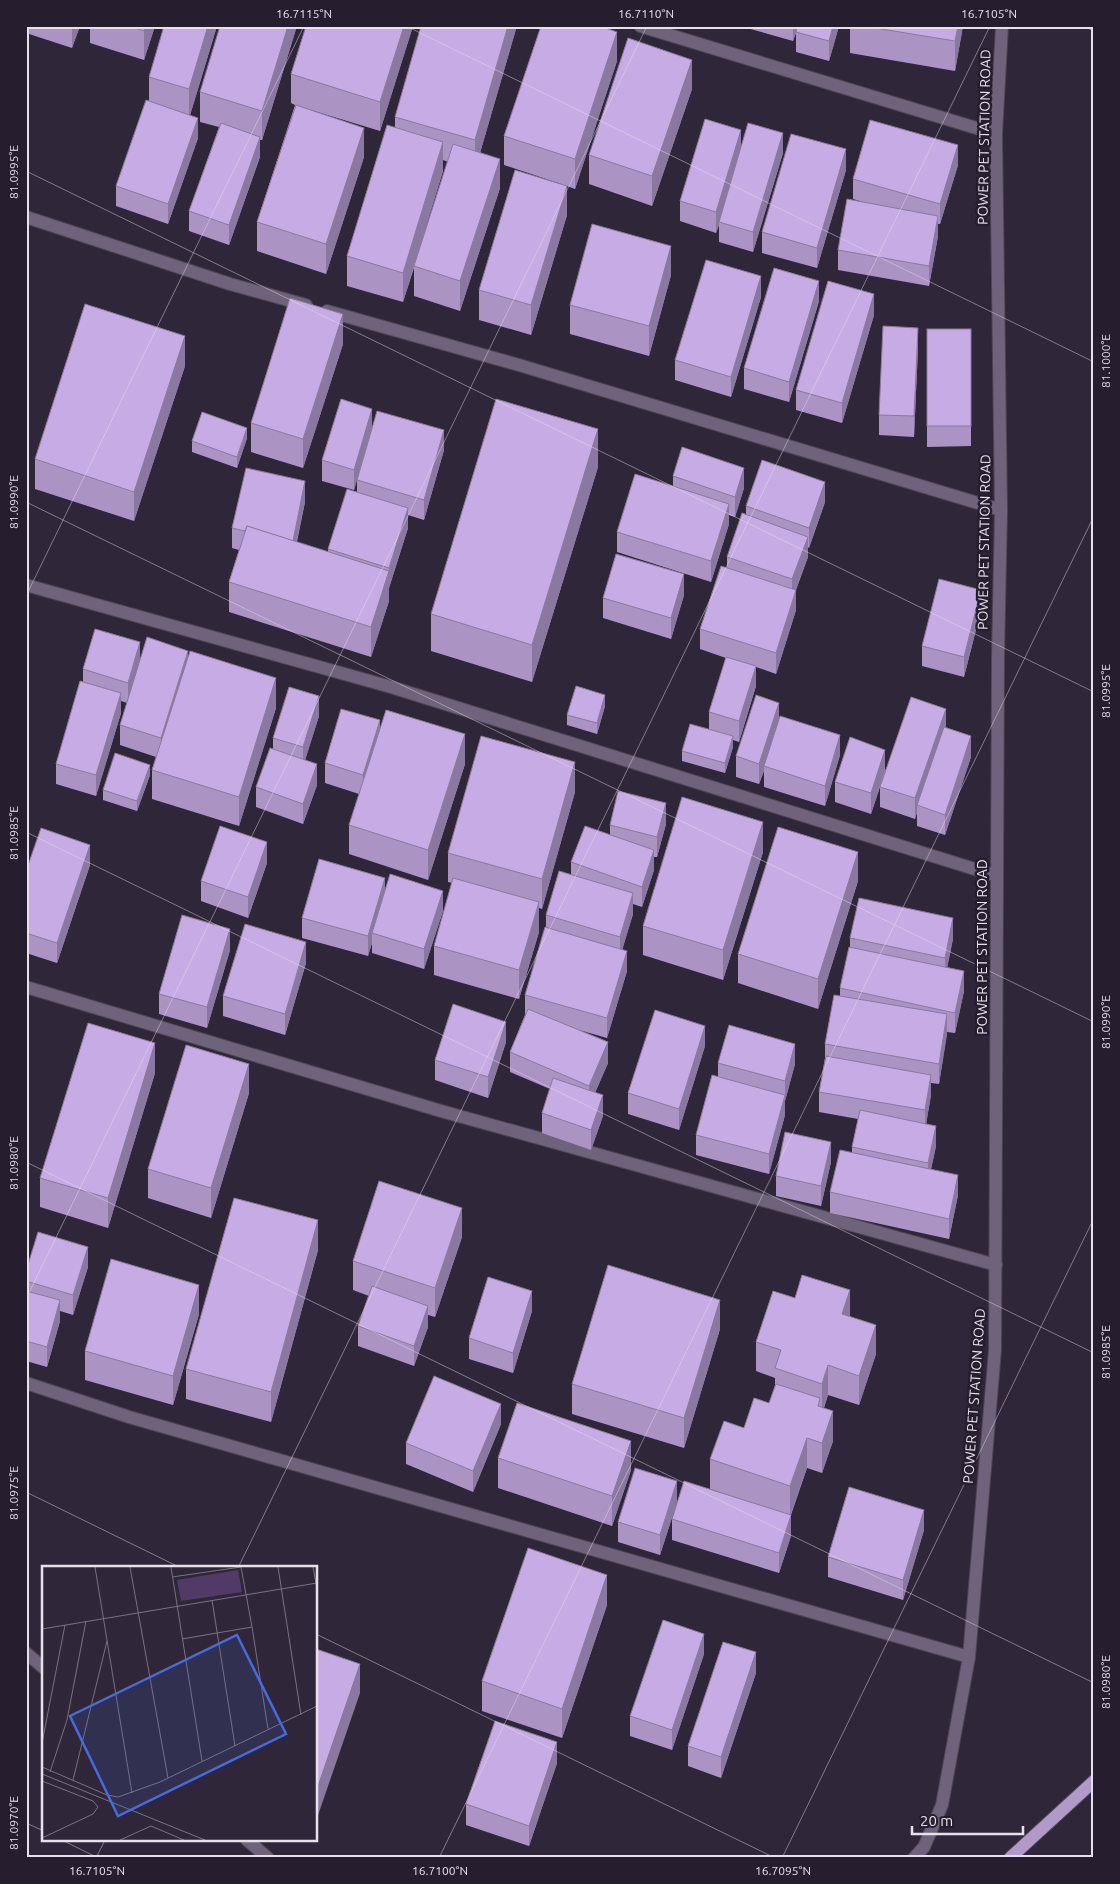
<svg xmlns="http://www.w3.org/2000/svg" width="1120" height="1884" font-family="Ubuntu,sans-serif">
<rect width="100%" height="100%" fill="#302639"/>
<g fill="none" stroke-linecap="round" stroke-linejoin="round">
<defs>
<g id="minor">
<polyline points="640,26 996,134"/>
<polyline points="26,217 230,284 306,305"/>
<polyline points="327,311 519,365 1001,510"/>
<polyline points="26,585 391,687 997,876"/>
<polyline points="26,987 441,1111 996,1265"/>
<polyline points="26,1383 129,1417 969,1657"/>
<polyline points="26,1653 44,1668"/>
<polyline points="247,1840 268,1858"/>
<polyline points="914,1858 924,1847 942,1805 969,1657 995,1350 998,656 1001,510 996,134 1002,26"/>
</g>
<polyline id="major" points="1010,1858 1094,1781"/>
</defs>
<!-- minor casing -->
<use href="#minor" stroke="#4d4456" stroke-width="14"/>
<!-- major casing -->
<use href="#major" stroke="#4d4456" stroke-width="14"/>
<!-- minor -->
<use href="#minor" stroke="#6e637a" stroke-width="12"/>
<!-- major -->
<use href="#major" stroke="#b199c8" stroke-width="12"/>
</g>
<!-- wall -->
<g fill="#ab93c4" fill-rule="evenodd">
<polygon points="26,26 80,26 72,48 26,33"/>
<polygon points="90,26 155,26 144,60 90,43"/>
<polygon points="217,26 190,115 198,138 168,224 116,206 116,186 149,101 149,77"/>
<polygon points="296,26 296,29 262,140 260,140 260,157 229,245 189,231 189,211 219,127 200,122 200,92"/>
<polygon points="413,26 380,131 301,107 364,157 326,274 257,251 257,222 295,105 291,103 291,74"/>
<path d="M516,26V29L480,153L500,188L460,311L414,296V268L403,302L347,286V256L395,127V117ZM443,160L448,162L422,239L443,171Z"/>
<polygon points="740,26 839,26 829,61 796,52 796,33 793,41"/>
<polygon points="850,26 963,26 955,71 850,53"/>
<polygon points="617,61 575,189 567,186 567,215 531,335 479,320 479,290 561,184 504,165 504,136"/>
<polygon points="692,89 652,206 589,184 589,155"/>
<polygon points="741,146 783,153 753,252 719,242 719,225 716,233 680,221 680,201"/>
<polygon points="958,165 940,224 938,224 938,236 929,286 838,270 838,250 863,202 853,199 853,179"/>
<polygon points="846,170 817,268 762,253 762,232"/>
<polygon points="671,275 649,356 570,334 570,305"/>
<polygon points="761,297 731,397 675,380 675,360"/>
<polygon points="819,301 789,402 744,389 744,368"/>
<polygon points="874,315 842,423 796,410 796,390"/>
<polygon points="927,329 971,329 971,446 927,447"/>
<polygon points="343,344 303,468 251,452 251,423"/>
<polygon points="918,348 914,437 879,435 879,415"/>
<polygon points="185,366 134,521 35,489 35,459"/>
<polygon points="372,429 444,450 424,520 408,515 408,528 389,588 389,601 371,657 229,612 229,582 239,550 232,548 232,528 305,502 297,542 328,552 328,549 357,492 357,480 371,431 354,490 322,481 322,460"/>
<polygon points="247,438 237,468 192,452 192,441"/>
<polygon points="598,467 532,682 431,651 431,614"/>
<polygon points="673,476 744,488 735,517 729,515 729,524 711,582 617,552 617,532 673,486"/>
<polygon points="825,502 809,548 808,547 808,557 796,590 796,610 776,674 756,667 756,686 739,742 733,740 733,747 725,773 682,761 682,751 709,730 709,712 726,658 700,649 700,629 727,568 727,557 746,515 746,506"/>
<polygon points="684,595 671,639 603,618 603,598"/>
<polygon points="981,610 964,677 922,666 922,646"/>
<polygon points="188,656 276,708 239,826 152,799 152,770 156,757 120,745 120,725 127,703 121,701 121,713 96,796 56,784 56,764 83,682 83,669 140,660"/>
<polygon points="605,706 597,734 567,725 567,715"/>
<polygon points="319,716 305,760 317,785 303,824 256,807 256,787 273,749 273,738"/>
<polygon points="779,718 840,755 825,806 764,787 764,771 759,784 736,777 736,756"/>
<polygon points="946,728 971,757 945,835 917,826 917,813 915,819 880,807 880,787 871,814 835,802 835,782 885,770"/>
<polygon points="380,729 465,764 428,880 349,854 349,825 359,794 325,783 325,763"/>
<polygon points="150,775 137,811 103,800 103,790"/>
<polygon points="575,792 542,909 539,908 539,932 519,999 434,975 434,946 452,883 448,882 448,853"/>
<polygon points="666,824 657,857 654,857 654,870 642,907 633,904 633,914 622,949 627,971 607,1038 579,1030 608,1063 595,1093 603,1116 591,1150 542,1133 542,1113 550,1089 510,1072 510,1052 525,1015 525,995 546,927 546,915 571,875 571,862 610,834 610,825"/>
<polygon points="763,852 723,980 643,955 643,926"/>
<polygon points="267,863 248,918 201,901 201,881"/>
<polygon points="90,865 57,963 26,953 26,871"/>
<polygon points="858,881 818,1009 738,983 738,954"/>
<polygon points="385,891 443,911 424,969 372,953 372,943 368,956 302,938 302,918"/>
<polygon points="850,938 953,939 947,967 964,991 955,1033 947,1032 939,1084 931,1083 931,1095 926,1124 936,1146 931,1169 958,1195 949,1239 830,1213 830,1192 852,1152 852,1147 858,1119 819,1112 819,1092 825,1058 825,1044 840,996 840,988 850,947"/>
<polygon points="230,950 207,1028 159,1014 159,994"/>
<polygon points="306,963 285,1035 223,1016 223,996"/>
<polygon points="506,1042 488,1098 435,1080 435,1060"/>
<polygon points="705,1046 679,1130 628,1114 628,1093"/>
<polygon points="718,1063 795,1064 785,1101 785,1115 769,1174 696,1155 696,1135 718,1077"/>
<polygon points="155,1073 108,1228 40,1207 40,1178"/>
<polygon points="249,1093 211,1218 148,1198 148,1169"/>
<polygon points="831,1162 821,1206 776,1196 776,1176"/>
<polygon points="462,1237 435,1317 428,1315 428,1327 414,1366 358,1346 358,1326 369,1296 353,1290 353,1261"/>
<polygon points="318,1250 271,1422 186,1399 186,1369"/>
<polygon points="88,1267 73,1315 60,1311 60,1321 47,1367 26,1361 26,1271"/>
<polygon points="532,1311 513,1373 469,1359 469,1338"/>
<polygon points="199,1314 173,1405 85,1380 85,1351"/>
<polygon points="850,1316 876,1354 859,1405 828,1395 824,1408 833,1441 822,1473 807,1468 791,1515 791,1536 779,1573 672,1540 672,1519 763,1507 710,1489 710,1459 769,1403 775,1385 775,1378 756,1371 756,1342"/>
<polygon points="720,1329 684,1448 572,1414 572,1384"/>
<polygon points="501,1424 473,1492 406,1464 406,1443"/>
<polygon points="498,1458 631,1470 612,1526 498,1488"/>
<polygon points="677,1502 660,1555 618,1542 618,1522"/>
<polygon points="924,1530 903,1600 828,1577 828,1557"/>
<polygon points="607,1605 562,1738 482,1711 482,1681"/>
<polygon points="704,1654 672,1750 630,1736 630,1716"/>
<polygon points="756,1673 721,1778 688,1766 688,1746"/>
<polygon points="557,1763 529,1846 466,1825 466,1804"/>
</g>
<!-- shaded-wall -->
<g fill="#8b78a0">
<polygon points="72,26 80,26 72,48"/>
<polygon points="145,26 155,26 144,60 144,31"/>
<polygon points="208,26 217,26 189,119 189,89"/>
<polygon points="288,26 296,26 296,29 262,140 262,111"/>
<polygon points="404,26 413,26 380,131 380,102"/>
<polygon points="508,26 516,26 516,29 475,170 475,140"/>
<polygon points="793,26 798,26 793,41"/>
<polygon points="833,26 839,26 829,61 829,41"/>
<polygon points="958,26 963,26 955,71 955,41"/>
<polygon points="617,32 617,61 575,189 575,159"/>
<polygon points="692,60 692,89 652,206 652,176"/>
<polygon points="198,118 198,138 168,224 168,204"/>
<polygon points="364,128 364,157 326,274 326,244"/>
<polygon points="741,130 741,150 719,222 719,225 716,233 716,212"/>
<polygon points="783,133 783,153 753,252 753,232"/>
<polygon points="260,137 260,157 229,245 229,225"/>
<polygon points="443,142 443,171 414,266 403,302 403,273"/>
<polygon points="958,145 958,165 940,224 940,204"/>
<polygon points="846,149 846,170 817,268 817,248"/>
<polygon points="500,159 500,188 460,311 460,281"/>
<polygon points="567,186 567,215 531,335 531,305"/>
<polygon points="938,216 938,236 929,286 929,266"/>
<polygon points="671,246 671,275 649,356 649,326"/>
<polygon points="761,276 761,297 731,397 731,377"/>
<polygon points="819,281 819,301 789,402 789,382"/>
<polygon points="874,294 874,315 842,423 842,403"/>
<polygon points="343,314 343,344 303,468 303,439"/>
<polygon points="918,328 918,348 914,437 914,416"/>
<polygon points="185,336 185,366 134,521 134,492"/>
<polygon points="27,382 27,403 26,405 26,384"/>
<polygon points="372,409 372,429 354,490 354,470"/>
<polygon points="247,428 247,438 237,468 237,457"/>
<polygon points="598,429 598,467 532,682 532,645"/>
<polygon points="444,430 444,450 424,520 424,500"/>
<polygon points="744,468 744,488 735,517 735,497"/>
<polygon points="305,481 305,502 292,562 292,542"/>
<polygon points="825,482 825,502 809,548 809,528"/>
<polygon points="729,504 729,524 711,582 711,561"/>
<polygon points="408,508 408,528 389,588 389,601 371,657 371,627"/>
<polygon points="808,537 808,557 792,600 792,579"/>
<polygon points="684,574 684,595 671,639 671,618"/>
<polygon points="796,590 796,610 776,674 776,653"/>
<polygon points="981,590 981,610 964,677 964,657"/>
<polygon points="140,642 140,663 128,703 128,683"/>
<polygon points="188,651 188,671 161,758 161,738"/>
<polygon points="756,666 756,686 739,742 739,721"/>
<polygon points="276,678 276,708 239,826 239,797"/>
<polygon points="121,693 121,713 96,796 96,775"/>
<polygon points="605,695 605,706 597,734 597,723"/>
<polygon points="319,696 319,716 303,767 303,747"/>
<polygon points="779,703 779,724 764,766 764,771 759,784 759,764"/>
<polygon points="946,709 946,729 917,805 917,813 915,819 915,798"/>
<polygon points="380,720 380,741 363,795 363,775"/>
<polygon points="465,734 465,764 428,880 428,850"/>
<polygon points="840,735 840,755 825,806 825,786"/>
<polygon points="733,736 733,747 725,773 725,763"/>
<polygon points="971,736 971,757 945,835 945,815"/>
<polygon points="885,750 885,770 871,814 871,793"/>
<polygon points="575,762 575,792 542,909 542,879"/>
<polygon points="317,764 317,785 303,824 303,804"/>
<polygon points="150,765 150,775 137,811 137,801"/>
<polygon points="666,803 666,824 657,857 657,837"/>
<polygon points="763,822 763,852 723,980 723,950"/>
<polygon points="267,842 267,863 248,918 248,897"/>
<polygon points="90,845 90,865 57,963 57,943"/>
<polygon points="654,850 654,870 642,907 642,887"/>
<polygon points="858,852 858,881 818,1009 818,979"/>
<polygon points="385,878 385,898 372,933 372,943 368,956 368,936"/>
<polygon points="443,891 443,911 424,969 424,949"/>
<polygon points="633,893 633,914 620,958 620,937"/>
<polygon points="539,902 539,932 519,999 519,970"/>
<polygon points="953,918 953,939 945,979 945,958"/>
<polygon points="230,929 230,950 207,1028 207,1007"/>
<polygon points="306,942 306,963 285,1035 285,1014"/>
<polygon points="627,951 627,971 607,1038 607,1018"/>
<polygon points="964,971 964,991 955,1033 955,1013"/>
<polygon points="947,1014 947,1035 939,1084 939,1064"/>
<polygon points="506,1022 506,1042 488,1098 488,1077"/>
<polygon points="705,1026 705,1046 679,1130 679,1109"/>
<polygon points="608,1042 608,1063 589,1106 589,1086"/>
<polygon points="155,1043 155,1073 108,1228 108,1198"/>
<polygon points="795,1044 795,1064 785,1101 785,1081"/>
<polygon points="249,1064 249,1093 211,1218 211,1188"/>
<polygon points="931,1075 931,1095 925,1131 925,1110"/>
<polygon points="603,1095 603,1116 591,1150 591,1130"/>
<polygon points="785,1095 785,1115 769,1174 769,1154"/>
<polygon points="936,1126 936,1146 928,1184 928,1163"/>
<polygon points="831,1142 831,1162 821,1206 821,1186"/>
<polygon points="958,1175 958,1195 949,1239 949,1219"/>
<polygon points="462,1208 462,1237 435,1317 435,1288"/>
<polygon points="318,1220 318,1250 271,1422 271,1392"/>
<polygon points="88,1247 88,1267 73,1315 73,1295"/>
<polygon points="199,1285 199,1314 173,1405 173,1376"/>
<polygon points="850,1290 850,1319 842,1314"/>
<polygon points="532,1291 532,1311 513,1373 513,1353"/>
<polygon points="60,1300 60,1321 47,1367 47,1347"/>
<polygon points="720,1300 720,1329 684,1448 684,1418"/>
<polygon points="428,1306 428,1327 414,1366 414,1346"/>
<polygon points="876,1325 876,1354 859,1405 859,1376"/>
<polygon points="828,1365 828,1395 822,1413 822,1384"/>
<polygon points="501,1404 501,1424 473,1492 473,1471"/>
<polygon points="833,1411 833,1441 822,1473 822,1443"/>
<polygon points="807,1438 807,1468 790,1516 790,1486"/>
<polygon points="631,1441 631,1470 612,1526 612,1496"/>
<polygon points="677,1481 677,1502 660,1555 660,1535"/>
<polygon points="924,1510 924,1530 903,1600 903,1580"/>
<polygon points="791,1515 791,1536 779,1573 779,1553"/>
<polygon points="607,1575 607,1605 562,1738 562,1709"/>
<polygon points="704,1634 704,1654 672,1750 672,1730"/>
<polygon points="756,1652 756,1673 721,1778 721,1757"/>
<polygon points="360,1664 360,1693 316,1821 316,1792"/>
<polygon points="557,1742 557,1763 529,1846 529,1826"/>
</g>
<!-- building -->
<g fill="#c7abe4" stroke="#8b78a0">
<polygon points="130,26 145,26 144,31"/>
<polygon points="164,26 208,26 189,89 149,77"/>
<polygon points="220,26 288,26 262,111 200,92"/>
<polygon points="306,26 404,26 380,102 291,74"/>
<polygon points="421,26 508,26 475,140 395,117"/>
<polygon points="541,26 600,26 617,32 575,159 504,136"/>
<polygon points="797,26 833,26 829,41 796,32"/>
<polygon points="863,26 958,26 955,41"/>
<polygon points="628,38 692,60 652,176 589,155"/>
<polygon points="146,100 198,118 168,204 116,186"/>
<polygon points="296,105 364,128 326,244 257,222"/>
<polygon points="705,119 741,130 716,212 680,201"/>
<polygon points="870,120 958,145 940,204 853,179"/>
<polygon points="221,123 260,137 229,225 189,211"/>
<polygon points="748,123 783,133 753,232 719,222"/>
<polygon points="387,125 443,142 403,273 347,256"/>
<polygon points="791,134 846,149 817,248 762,232"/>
<polygon points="453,144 500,159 460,281 414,266"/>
<polygon points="515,170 567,186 531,305 479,290"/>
<polygon points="847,199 938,216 929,266 838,250"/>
<polygon points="592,224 671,246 649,326 570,305"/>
<polygon points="706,260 761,276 731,377 675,360"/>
<polygon points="774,268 819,281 789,382 744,368"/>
<polygon points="828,281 874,294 842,403 796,390"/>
<polygon points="290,298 343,314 303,439 251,423"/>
<polygon points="85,304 185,336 134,492 35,459"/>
<polygon points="883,326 918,328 914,416 879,415"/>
<rect x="927" y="329" width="44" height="97"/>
<polygon points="341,399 372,409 354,470 322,460"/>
<polygon points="496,399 598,429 532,645 431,614"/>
<polygon points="377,411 444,430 424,500 357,480"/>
<polygon points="202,412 247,428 237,457 192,441"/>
<polygon points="682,447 744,468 735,497 673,476"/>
<polygon points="762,460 825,482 809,528 746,506"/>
<polygon points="246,468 305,481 293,541 247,526 245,531 232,528"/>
<polygon points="635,474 729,504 711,561 617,532"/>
<polygon points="347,489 408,508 389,568 328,549"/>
<polygon points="742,513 808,537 792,579 727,557"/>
<polygon points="247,526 389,571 371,627 229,582"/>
<polygon points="616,554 684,574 671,618 603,598"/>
<polygon points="721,566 796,590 776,653 700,629"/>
<polygon points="939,579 981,590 964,657 922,646"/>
<polygon points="95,629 140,642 128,683 83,669"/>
<polygon points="147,637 188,651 161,738 120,725"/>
<polygon points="190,651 276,678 239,797 152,770"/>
<polygon points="726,657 756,666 739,721 709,712"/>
<polygon points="80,681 121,693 96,775 56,764"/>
<polygon points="576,686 605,695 597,723 567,715"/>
<polygon points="289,687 319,696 303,747 273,738"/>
<polygon points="756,695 779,703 759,764 736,756"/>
<polygon points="911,697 946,709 915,798 880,787"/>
<polygon points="341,709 380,720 363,775 325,763"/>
<polygon points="386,710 465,734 428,850 349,825"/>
<polygon points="780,716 840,735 825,786 764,766"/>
<polygon points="690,724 733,736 725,763 682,751"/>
<polygon points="944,727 971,736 945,815 917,805"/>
<polygon points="481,736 575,762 542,879 448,853"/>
<polygon points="850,737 885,750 871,793 835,782"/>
<polygon points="270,748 317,764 303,804 256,787"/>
<polygon points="115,753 150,765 137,801 103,790"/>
<polygon points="618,791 666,803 657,837 610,825"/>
<polygon points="682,797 763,822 723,950 643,926"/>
<polygon points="220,826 267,842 248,897 201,881"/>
<polygon points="585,826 654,850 642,887 571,862"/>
<polygon points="778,827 858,852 818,979 738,954"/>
<polygon points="41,828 90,845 57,943 26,933 26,871"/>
<polygon points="319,859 385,878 368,936 302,918"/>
<polygon points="559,871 633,893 620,937 546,915"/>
<polygon points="390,874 443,891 424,949 372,933"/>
<polygon points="453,878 539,902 519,970 434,946"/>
<polygon points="859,898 953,918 945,958 850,938"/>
<polygon points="182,915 230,929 207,1007 159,994"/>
<polygon points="245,924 306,942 285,1014 223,996"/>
<polygon points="545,927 627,951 607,1018 525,995"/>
<polygon points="849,947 964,971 955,1013 840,988"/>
<polygon points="834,995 947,1014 939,1064 825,1044"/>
<polygon points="453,1004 506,1022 488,1077 435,1060"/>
<polygon points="528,1009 608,1042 589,1086 510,1052"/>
<polygon points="655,1010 705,1026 679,1109 628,1093"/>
<polygon points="88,1023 155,1043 108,1198 40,1178"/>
<polygon points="729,1025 795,1044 785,1081 718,1063"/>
<polygon points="186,1045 249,1064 211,1188 148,1169"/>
<polygon points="826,1056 931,1075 925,1110 819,1092"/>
<polygon points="712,1075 785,1095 769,1154 696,1135"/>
<polygon points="553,1078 603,1095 591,1130 542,1113"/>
<polygon points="860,1110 936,1126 928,1163 852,1147"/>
<polygon points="785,1132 831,1142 821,1186 776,1176"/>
<polygon points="840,1150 958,1175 949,1219 830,1192"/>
<polygon points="379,1181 462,1208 435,1288 353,1261"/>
<polygon points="234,1198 318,1220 271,1392 186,1369"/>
<polygon points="38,1232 88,1247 73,1295 26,1281 26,1271"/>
<polygon points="111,1259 199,1285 173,1376 85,1351"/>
<polygon points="608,1265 720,1300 684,1418 572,1384"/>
<polygon points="802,1275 850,1290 842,1314 876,1325 859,1376 828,1365 822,1384 775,1368 781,1350 756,1342 773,1291 795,1298"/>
<polygon points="488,1277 532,1291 513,1353 469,1338"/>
<polygon points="372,1286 428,1306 414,1346 358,1326"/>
<polygon points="26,1291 60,1300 47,1347 26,1341"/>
<polygon points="434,1376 501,1404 473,1471 406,1443"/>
<polygon points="776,1384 820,1398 818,1406 833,1411 822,1443 807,1438 790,1486 710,1459 724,1421 744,1428 754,1398 769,1403"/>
<polygon points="517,1403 631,1441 612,1496 498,1458"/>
<polygon points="635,1468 677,1481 660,1535 618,1522"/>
<polygon points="684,1481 791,1515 779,1553 672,1519"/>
<polygon points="849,1487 924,1510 903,1580 828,1557"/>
<polygon points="528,1548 607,1575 562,1709 482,1681"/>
<polygon points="663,1620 704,1634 672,1730 630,1716"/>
<polygon points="723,1642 756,1652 721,1757 688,1746"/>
<polygon points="316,1649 360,1664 316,1792"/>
<polygon points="495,1721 557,1742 529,1826 466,1804"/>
</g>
<!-- ticks -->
<path fill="none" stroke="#e7e1ed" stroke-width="1" stroke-opacity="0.45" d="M406,26L1094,362M1083,26L1094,31M26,171L1094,692M26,502L1094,1022M26,596L304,26M26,832L1094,1353M26,1162L1094,1683M26,1299L647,26M26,1492L181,1568M238,1568L990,26M316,1634L775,1858M26,1823L44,1831M62,1840L98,1858M96,1858L105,1840M439,1858L1094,516M782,1858L1094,1218"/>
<g text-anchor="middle" stroke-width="5" stroke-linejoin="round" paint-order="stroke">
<!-- street labels -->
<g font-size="14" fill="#e7e1ed" stroke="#261d2f">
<text transform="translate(984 137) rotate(-89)" y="5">POWER PET STATION ROAD</text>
<text transform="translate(984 542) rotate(-89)" y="5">POWER PET STATION ROAD</text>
<text transform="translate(982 947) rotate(-90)" y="5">POWER PET STATION ROAD</text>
<text transform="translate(974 1396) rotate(-86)" y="5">POWER PET STATION ROAD</text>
</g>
</g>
<!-- overview -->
<g transform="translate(42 1566)">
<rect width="275" height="275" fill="#302639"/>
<path d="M196,4L200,26L139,35L135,14Z" fill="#523a68"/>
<path fill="none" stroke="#797181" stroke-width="1" d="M53,1L90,227M88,1L126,212M129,1L160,195M199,1L210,61M236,1L259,149M271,1L275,23M130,11L199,1M170,34L193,180M0,63L275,17M140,73L210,61L226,163M0,177L23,59M0,201L65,229L76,231L118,216L275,140M8,206L25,154L44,55M0,208L163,274M31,214L65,75M0,215L51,235L56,241L51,248L0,272M78,274L109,260L142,274"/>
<path fill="#456bdc" fill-opacity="0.15" stroke="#456bdc" stroke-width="2.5" d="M195,69L244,168L76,250L28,150Z"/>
<rect width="275" height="275" fill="none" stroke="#e7e1ed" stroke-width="2.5"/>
</g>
<!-- border -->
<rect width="1120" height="1884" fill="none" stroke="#261d2f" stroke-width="55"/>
<!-- scale -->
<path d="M912 1826v8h111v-8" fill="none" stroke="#e7e1ed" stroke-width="2.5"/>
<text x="920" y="1826" font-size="15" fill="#e7e1ed" stroke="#261d2f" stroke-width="4" paint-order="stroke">20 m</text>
<rect x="28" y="28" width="1064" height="1828" fill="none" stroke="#e7e1ed" stroke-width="2"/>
<g font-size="12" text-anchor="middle" fill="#e7e1ed">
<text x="304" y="18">16.7115°N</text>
<text x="646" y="18">16.7110°N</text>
<text x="989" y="18">16.7105°N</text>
<text transform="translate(14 172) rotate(-90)" y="4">81.0995°E</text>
<text transform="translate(1106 361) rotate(-90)" y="4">81.1000°E</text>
<text transform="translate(14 502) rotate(-90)" y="4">81.0990°E</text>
<text transform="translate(1106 691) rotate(-90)" y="4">81.0995°E</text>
<text transform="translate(14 833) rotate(-90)" y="4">81.0985°E</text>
<text transform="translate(1106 1022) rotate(-90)" y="4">81.0990°E</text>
<text transform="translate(14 1163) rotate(-90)" y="4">81.0980°E</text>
<text transform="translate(1106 1352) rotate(-90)" y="4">81.0985°E</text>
<text transform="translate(14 1493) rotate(-90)" y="4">81.0975°E</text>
<text transform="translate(1106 1682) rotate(-90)" y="4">81.0980°E</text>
<text transform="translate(14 1823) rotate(-90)" y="4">81.0970°E</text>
<text x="97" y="1875">16.7105°N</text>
<text x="440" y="1875">16.7100°N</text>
<text x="783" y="1875">16.7095°N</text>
</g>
</svg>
